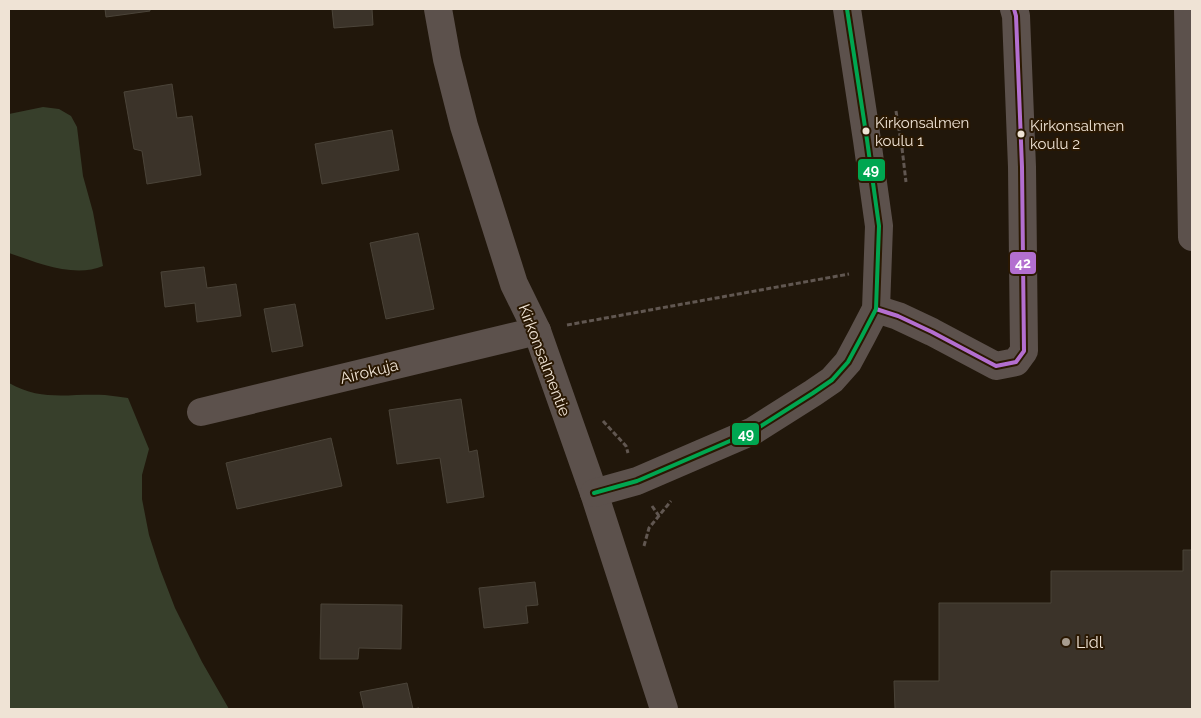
<svg xmlns="http://www.w3.org/2000/svg" width="1201" height="718" font-family="Raleway,sans-serif">
<rect width="100%" height="100%" fill="#21170b"/>
<!-- green -->
<g fill="#373f2b">
<path d="M43,107L59,109L71,116L77,127L83,176L93,212L103,266C74,278 38,263 9,253V114Z"/>
<path d="M9,383C42,402 69,393 105,395C113,396 121,397 128,398L149,449L142,475V499L149,535L160,569L175,608L202,662L229,709H9Z"/>
</g>
<!-- building -->
<g fill="#3b3329" stroke="#4b4439">
<polygon points="105,9 150,9 150,11 106,17"/>
<polygon points="332,9 372,9 373,25 334,28"/>
<polygon points="172,84 177,118 192,116 201,175 147,184 142,151 134,149 124,92"/>
<polygon points="392,130 399,170 322,184 315,144"/>
<polygon points="418,233 434,309 386,319 370,243"/>
<polygon points="204,267 207,288 236,284 241,316 197,322 195,303 165,307 161,272"/>
<polygon points="295,304 303,346 272,352 264,309"/>
<polygon points="461,399 469,452 477,450 484,497 447,503 440,458 397,464 389,410"/>
<polygon points="331,438 342,486 237,509 226,463"/>
<polygon points="1183,550 1192,550 1192,709 895,709 894,681 939,681 939,603 1051,603 1051,571 1183,571"/>
<polygon points="535,582 538,605 526,606 528,623 484,628 479,588"/>
<polygon points="321,604 402,605 401,649 359,648 358,659 320,659"/>
<polygon points="407,683 413,709 419,708 419,709 364,709 360,692"/>
</g>
<g fill="none" stroke-linecap="round" stroke-linejoin="round">
<!-- path -->
<g stroke="#615751" stroke-width="3" stroke-dasharray="5 2.5" stroke-linecap="butt">
<polyline points="896,111 902,148 906,182"/>
<polyline points="567,325 849,274"/>
<polyline points="603,421 626,446 628,453"/>
<polyline points="652,506 659,516"/>
<polyline points="644,546 649,528 671,501"/>
</g>
<!-- street -->
<g stroke="#5c514c" stroke-width="28">
<polyline points="438,9 447,59 464,126 514,284 537,331 594,493 664,709"/>
<polyline points="1188,9 1192,237"/>
<polyline points="876,309 898,316 932,332 996,366 1016,362 1024,351 1022,167 1016,16 1014,9"/>
<polyline points="201,412 537,331"/>
<polyline points="594,493 637,481 753,431 813,393 832,380 848,362 862,336 876,309 879,226 867,140 847,9"/>
</g>
<defs>
<polyline id="bus-1" points="876,309 898,316 932,332 996,366 1016,362 1024,351 1022,167 1016,16 1014,9"/>
<polyline id="bus-2" points="594,493 637,481 753,431 813,393 832,380 848,362 862,336 876,309 879,226 867,140 847,9"/>
</defs>
<!-- bus-1 casing -->
<use href="#bus-1" stroke="#2a1802" stroke-width="8"/>
<!-- bus-2 casing -->
<use href="#bus-2" stroke="#2a1802" stroke-width="8"/>
<!-- bus-1 -->
<use href="#bus-1" stroke="#b36fd0" stroke-width="4"/>
<!-- bus-2 -->
<use href="#bus-2" stroke="#00a651" stroke-width="4"/>
</g>
<!-- markers -->
<g fill="#efe3d5" stroke="#2a1802" stroke-width="2">
<circle cx="866" cy="131" r="4.5"/>
<circle cx="1021" cy="134" r="4.5"/>
</g>
<circle fill="#a79c8e" stroke="#2a1802" stroke-width="2" cx="1066" cy="642" r="5"/>
<g text-anchor="middle" stroke-width="4" stroke-linejoin="round" paint-order="stroke">
<!-- bus labels -->
<g font-size="15" fill="#efe3d5" stroke="#2a1802" text-anchor="start">
<text x="875" y="128">Kirkonsalmen<tspan x="875" dy="18">koulu 1</tspan></text>
<text x="1030" y="131">Kirkonsalmen<tspan x="1030" dy="18">koulu 2</tspan></text>
</g>
<!-- street labels -->
<g font-size="16" fill="#efe3d5" stroke="#2a1802">
<text transform="translate(545 360) rotate(69)" y="6">Kirkonsalmentie</text>
<text transform="translate(369 371) rotate(-14)" y="6">Airokuja</text>
</g>
<!-- poi labels -->
<g font-size="16" fill="#efe3d5" stroke="#2a1802" text-anchor="start">
<text x="1076" y="648">Lidl</text>
</g>
</g>
<g stroke="#2a1802" stroke-width="2">
<rect x="857" y="158" width="29" height="24" rx="5" fill="#00a651"/>
<rect x="1009" y="251" width="28" height="24" rx="5" fill="#b36fd0"/>
<rect x="731" y="422" width="29" height="24" rx="5" fill="#00a651"/>
</g>
<g font-size="14" text-anchor="middle" font-weight="bold" fill="#fff">
<text x="871" y="175">49</text>
<text x="1023" y="268">42</text>
<text x="746" y="439">49</text>
</g>
<!-- border -->
<rect width="1201" height="718" fill="none" stroke="#efe3d5" stroke-width="20"/>
</svg>
